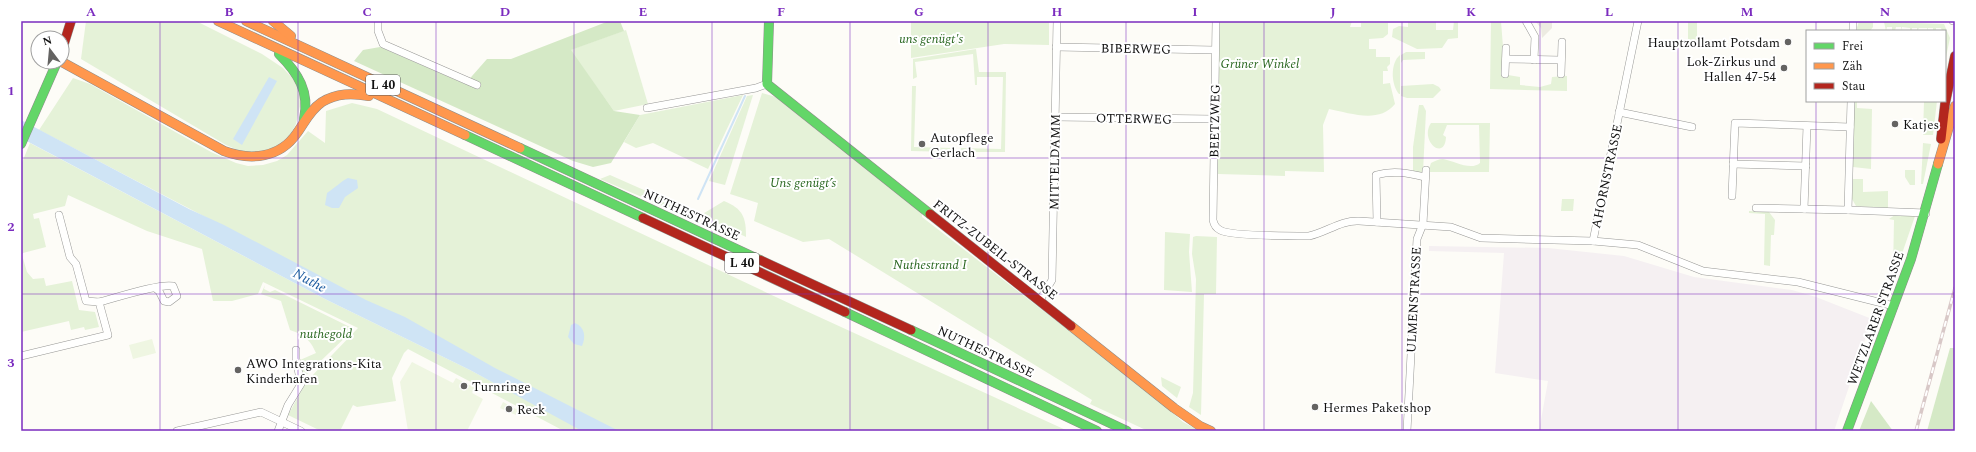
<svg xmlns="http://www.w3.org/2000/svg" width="1976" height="452" font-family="Spectral,serif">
<rect width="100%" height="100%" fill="#fdfcf7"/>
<!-- industrial -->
<polygon fill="#f5f0f2" points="1429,246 1548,248 1624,256 1694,277 1792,290 1816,297 1872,319 1834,431 1539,431 1548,381 1495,373 1504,253 1429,251"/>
<!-- green -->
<g fill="#e5f2d8">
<polygon points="86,21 196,21 262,54 283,68 296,82 301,102 296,124 290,135 273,149 245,153 226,145 81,59"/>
<polygon points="911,21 1049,21 1049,45 1004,44 911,58"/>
<path d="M1219,21H1352L1350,27H1361V23H1388V34L1383,38L1369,39V49H1376V57H1390V64L1387,67L1388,71H1383V84L1390,83L1395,104C1379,124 1350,113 1329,109L1323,125L1324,172L1285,171V176L1218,174L1217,164Z"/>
<polygon points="1408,21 1436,21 1436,30 1453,30 1454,21 1458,21 1458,38 1448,39 1442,48 1417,49 1392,37 1393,29 1399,26 1408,27"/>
<polygon points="1491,21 1501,21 1503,47 1502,74 1520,77 1520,85 1540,87 1551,84 1552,77 1567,76 1567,91 1490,89"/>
<polygon points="1688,21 1697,21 1697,45 1688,46"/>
<polygon points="1859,21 1873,21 1873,27 1870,31 1856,31"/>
<polygon points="1884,22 1944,24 1950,38 1945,62 1945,31 1942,31 1941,28 1936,28 1936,31 1933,31 1933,28 1928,28 1927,31 1927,28 1919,28 1917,31 1917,28 1912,28 1912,31 1910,31 1910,28 1902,27 1901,31 1901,27 1896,27 1895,31 1892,31 1892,27 1887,27 1886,31"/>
<polygon points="626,30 648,104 614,111 570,50"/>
<polygon points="976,49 979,72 1006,72 1005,152 960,152 961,148 1001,149 1003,77 977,77 977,85 975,85 973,54 915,62 917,77 913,79 913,59"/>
<polygon points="1406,52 1425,52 1425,59 1403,60 1401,63 1401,55"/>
<path d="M1400,55V94H1399C1391,85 1390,63 1400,55Z"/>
<polygon points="73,78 90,84 211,152 236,163 248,166 263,165 277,161 287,155 308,131 325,143 326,111 352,103 377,109 793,305 1068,431 614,431 39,130"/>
<polygon points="1433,84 1439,87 1441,90 1433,98 1407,98 1401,96 1401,86"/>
<polygon points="912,86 916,86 914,147 953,148 953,152 911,151"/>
<polygon points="762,93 776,97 922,212 922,217 1152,395 1183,422 1200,431 1148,431 1090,404 1092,400 829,239 803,242 754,221 758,203 730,194"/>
<polygon points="743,95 708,169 653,143 636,148 624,142 640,115"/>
<polygon points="753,95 725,185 709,181 747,96"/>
<polygon points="1854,101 1857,101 1857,108 1872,109 1871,169 1853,167"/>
<polygon points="1924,101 1937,101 1933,135 1923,135"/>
<polygon points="1419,105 1423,105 1426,111 1423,172 1413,172 1413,147"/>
<path d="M1431,123H1490L1489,172H1428L1431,163C1435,161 1439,159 1443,159C1454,161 1471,171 1480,163L1479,125H1447L1443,135L1446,137C1445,162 1419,141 1431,123Z"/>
<polygon points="30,143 325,299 470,370 585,431 564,431 408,349 404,353 392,378 396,401 357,407 353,405 340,431 321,431 288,415 307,381 358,328 263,282 258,294 232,301 213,301 202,249 147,231 68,195 65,206 33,214 34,219 39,218 46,247 23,253 22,255 27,272 33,279 44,278 46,286 72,281 79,310 95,312 99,327 85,330 84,327 71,330 69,321 21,332 21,165"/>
<polygon points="1923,143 1931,144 1923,184 1921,184"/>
<polygon points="1905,170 1915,170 1915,185 1910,185 1905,177"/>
<polygon points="610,175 671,202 672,210 600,179"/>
<polygon points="1853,179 1863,179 1863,192 1888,191 1888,208 1856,206 1852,199"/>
<polygon points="1562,199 1574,199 1573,211 1561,211"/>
<path d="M724,201C743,209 746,217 746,237L701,215Z"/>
<polygon points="1749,211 1769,212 1775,220 1774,235 1771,235 1770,266 1764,265 1765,214 1749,213"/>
<polygon points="1895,215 1915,216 1895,274 1893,272 1894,220 1889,219"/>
<polygon points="1165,232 1190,234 1189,252 1192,292 1164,290"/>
<polygon points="1196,236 1217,237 1216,294 1204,294 1201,415 1189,407 1193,393 1196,279 1192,254 1193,237"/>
<path d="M265,285L264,289L270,292L275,290L354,329L304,377L300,360L316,353C310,339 304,335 290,330L281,301L261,294Z"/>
<polygon points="1161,377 1181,387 1177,398 1162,386"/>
</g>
<!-- forest -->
<g fill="#d5e9c6">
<polygon points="609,21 620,21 624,31 571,50 614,111 640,115 611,163 593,167 573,161 354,61 363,50 380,47 465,84 487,59 511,59"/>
<polygon points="1950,348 1955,348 1955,431 1927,431"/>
<polygon points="1871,401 1893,431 1859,431"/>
</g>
<!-- pitch -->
<g fill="#eff6e2">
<polygon points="152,339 156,353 133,359 129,345"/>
<polygon points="412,362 453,383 456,378 475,388 472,393 483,399 467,431 408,431 400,382"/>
<polygon points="503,402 518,410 516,415 500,408"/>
</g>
<!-- plaza -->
<polygon fill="#edebe2" points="1535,21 1552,21 1552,28 1542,38 1541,28"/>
<!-- water -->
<g fill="#cfe4f5">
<polygon points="269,77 277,81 242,145 233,139"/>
<polygon points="21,120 189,209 224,225 366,300 405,317 495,368 619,431 582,431 470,370 325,299 21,138"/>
<path d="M348,178L357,180L358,188L345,197L339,208H332L325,205L327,193C335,188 340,182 348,178Z"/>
<path d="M575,323C585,327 586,337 582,346L574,344L568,337L571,325Z"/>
</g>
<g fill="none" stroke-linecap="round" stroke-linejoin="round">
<!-- stream -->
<polyline stroke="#cfe4f5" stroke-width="2" points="698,199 745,96"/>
<defs>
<g id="street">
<polyline points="378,21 378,31 383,44 477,85"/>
<path d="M1216,21L1213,220C1214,225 1216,228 1220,230C1229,236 1295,236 1309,236C1327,232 1341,220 1359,221L1451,227L1481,238L1593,241L1638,245L1703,271L1798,282L1894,306"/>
<polyline points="1526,21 1535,37 1534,60"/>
<polyline points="1953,21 1955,21"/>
<polyline points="1853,31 1853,21"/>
<polyline points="1056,47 1215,50"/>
<polyline points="1506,59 1561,60"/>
<polyline points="1505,74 1506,48"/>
<polyline points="1561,74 1562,42"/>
<polyline points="647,108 756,88 767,84"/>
<polyline points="1619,112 1692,127"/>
<polyline points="1055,117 1214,119"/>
<polyline points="1733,164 1806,166"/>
<polyline points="1732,196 1735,123 1850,127"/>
<polyline points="1756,208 1848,210 1851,101"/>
<polyline points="1804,209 1807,126"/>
<polyline points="1848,210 1926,213"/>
<path d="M1377,222L1376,175C1393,170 1408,173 1425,177"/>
<polyline points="1593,241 1638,21"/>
<polyline points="1040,300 1052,280 1057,21"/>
<path d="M99,302C115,298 160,283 173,286L177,296L169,302L164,301L159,291L155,288"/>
<polyline points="21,356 108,335 99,302 86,301 76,264 70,257 59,215"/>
<polyline points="177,431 261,412 301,431"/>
<polyline points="278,431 288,405 301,384 296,359 296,350"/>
<polyline points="1407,431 1417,239 1423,224 1426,170"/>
</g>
<g id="fast">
<polyline points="769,21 767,84 930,214"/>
<path d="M279,54C298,73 310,92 304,119"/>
<polyline points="465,135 643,218"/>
<polyline points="21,144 57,62"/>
<polyline points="520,148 760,260"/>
<polyline points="845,312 1097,431"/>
<polyline points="911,330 1127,431"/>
<polyline points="1847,431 1911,259 1938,164"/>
</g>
<g id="slow">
<polyline points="218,21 465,135"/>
<polyline points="246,21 520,148"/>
<polyline points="273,21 291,36"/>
<path d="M62,62L224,151C251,161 280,158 297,133C305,122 310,110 322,102C337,93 352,93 369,96"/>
<polyline points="1938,164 1955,106"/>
<polyline points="1071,326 1174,408 1200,426 1211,431"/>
</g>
<g id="jam">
<polyline points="62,50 71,21"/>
<polyline points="1941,139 1945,104 1955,56"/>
<polyline points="930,214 1071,326"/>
<polyline points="643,218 845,312"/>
<polyline points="760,260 911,330"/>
</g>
</defs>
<!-- street casing -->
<use href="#street" stroke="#979795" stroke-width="8"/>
<!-- fast casing -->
<use href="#fast" stroke="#8e8d8b" stroke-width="10"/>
<!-- slow casing -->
<use href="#slow" stroke="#8e8d8b" stroke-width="10"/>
<!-- jam casing -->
<use href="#jam" stroke="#8e8d8b" stroke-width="10"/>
<!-- street -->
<use href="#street" stroke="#fffffe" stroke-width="7"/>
<!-- fast -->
<use href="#fast" stroke="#63d668" stroke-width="9"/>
<!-- slow -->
<use href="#slow" stroke="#ff974d" stroke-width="9"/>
<!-- jam -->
<use href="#jam" stroke="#b3261e" stroke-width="9"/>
<defs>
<polyline id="rail" points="1916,431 1955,288"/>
</defs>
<!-- rail casing -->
<use href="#rail" stroke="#d8c8c7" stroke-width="3.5"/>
<!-- rail -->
<use href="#rail" stroke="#fff" stroke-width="2" stroke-dasharray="6" stroke-linecap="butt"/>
</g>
<!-- grid -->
<path fill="none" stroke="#7b2cbf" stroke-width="1" stroke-opacity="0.55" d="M160,21V431M298,21V431M436,21V431M574,21V431M712,21V431M850,21V431M988,21V431M1126,21V431M1264,21V431M1402,21V431M1540,21V431M1678,21V431M1816,21V31M1816,101V431M21,158H1955M21,294H1955"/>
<!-- markers -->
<g fill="#646362" stroke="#fff" stroke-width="1.5">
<circle cx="1788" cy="42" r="4"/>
<circle cx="1784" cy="68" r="4"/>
<circle cx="1895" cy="124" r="4"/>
<circle cx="922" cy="144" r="4"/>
<circle cx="238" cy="370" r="4"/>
<circle cx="464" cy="386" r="4"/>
<circle cx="1315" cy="407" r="4"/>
<circle cx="509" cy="409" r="4"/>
</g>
<g text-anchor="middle" stroke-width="4" stroke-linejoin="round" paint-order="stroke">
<!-- shield labels -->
<g fill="#fff" stroke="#585858" stroke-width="1">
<rect x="366" y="75" width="34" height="20" rx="3"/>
<rect x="725" y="253" width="34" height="20" rx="3"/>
</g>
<g font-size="12" font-weight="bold" fill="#111">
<text x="383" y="89">L 40</text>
<text x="742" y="267">L 40</text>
</g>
<!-- park labels -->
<g font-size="13" font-style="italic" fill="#2b6822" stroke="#fff">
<text x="931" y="43">uns genügt's</text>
<text x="1260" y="68">Grüner Winkel</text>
<text x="803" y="187">Uns genügt’s</text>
<text x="930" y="269">Nuthestrand I</text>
<text x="326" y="338">nuthegold</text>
</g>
<!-- poi labels -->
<g font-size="13" fill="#111" stroke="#fff" text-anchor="start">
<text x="1780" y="47" text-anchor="end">Hauptzollamt Potsdam</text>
<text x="1776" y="66" text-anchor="end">Lok-Zirkus und<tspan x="1776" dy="15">Hallen 47-54</tspan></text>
<text x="1903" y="129">Katjes</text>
<text x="930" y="142">Autopflege<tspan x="930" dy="15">Gerlach</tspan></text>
<text x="246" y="368">AWO Integrations-Kita<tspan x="246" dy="15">Kinderhafen</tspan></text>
<text x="472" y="391">Turnringe</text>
<text x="1323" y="412">Hermes Paketshop</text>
<text x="517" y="414">Reck</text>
</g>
<!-- street labels -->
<g font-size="13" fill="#111" stroke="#fff">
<text transform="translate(1136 48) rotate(1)" y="5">BIBERWEG</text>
<text transform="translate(1134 118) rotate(1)" y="5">OTTERWEG</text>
<text transform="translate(1214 121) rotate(-89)" y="5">BEETZWEG</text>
<text transform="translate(1054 162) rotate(-89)" y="5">MITTELDAMM</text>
<text transform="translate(1606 176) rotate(-78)" y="5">AHORNSTRASSE</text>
<text transform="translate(692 214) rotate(25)" y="5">NUTHESTRASSE</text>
<text transform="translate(996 249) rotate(38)" y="5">FRITZ-ZUBEIL-STRASSE</text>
<text transform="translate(1413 300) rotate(-87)" y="5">ULMENSTRASSE</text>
<text transform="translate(1875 318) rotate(-70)" y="5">WETZLARER STRASSE</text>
<text transform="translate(986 351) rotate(25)" y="5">NUTHESTRASSE</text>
</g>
<!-- water labels -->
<g font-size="14" font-style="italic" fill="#1d5ca0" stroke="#fff">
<text transform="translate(310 280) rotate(28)" y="5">Nuthe</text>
</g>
</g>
<!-- border -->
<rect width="1976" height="452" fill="none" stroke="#ffffff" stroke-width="44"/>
<!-- legend -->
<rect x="1806" y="30" width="140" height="72" fill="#ffffff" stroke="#a0a0a0"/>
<rect x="1814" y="43" width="20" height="6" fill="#63d668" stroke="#a0a0a0"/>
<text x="1842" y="50" font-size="12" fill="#111111">Frei</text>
<rect x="1814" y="63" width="20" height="6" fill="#ff974d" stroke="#a0a0a0"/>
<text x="1842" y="70" font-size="12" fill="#111111">Zäh</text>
<rect x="1814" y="83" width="20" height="6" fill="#b3261e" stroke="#a0a0a0"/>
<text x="1842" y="90" font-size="12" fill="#111111">Stau</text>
<!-- north arrow -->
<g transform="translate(50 50) rotate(344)"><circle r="19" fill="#ffffff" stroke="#a0a0a0"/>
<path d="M0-3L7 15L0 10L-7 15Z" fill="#646362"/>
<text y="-6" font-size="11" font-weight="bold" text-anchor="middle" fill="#111111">N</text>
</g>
<rect x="22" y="22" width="1932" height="408" fill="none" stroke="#7b2cbf" stroke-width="1.5"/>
<g font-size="13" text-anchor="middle" font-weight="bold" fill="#7b2cbf">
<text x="91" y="16">A</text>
<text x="229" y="16">B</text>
<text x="367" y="16">C</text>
<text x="505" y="16">D</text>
<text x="643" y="16">E</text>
<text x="781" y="16">F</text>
<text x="919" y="16">G</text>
<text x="1057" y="16">H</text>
<text x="1195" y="16">I</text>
<text x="1333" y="16">J</text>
<text x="1471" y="16">K</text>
<text x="1609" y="16">L</text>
<text x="1747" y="16">M</text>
<text x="1885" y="16">N</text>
<text x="11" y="95">1</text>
<text x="11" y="231">2</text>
<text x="11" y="367">3</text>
</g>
</svg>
